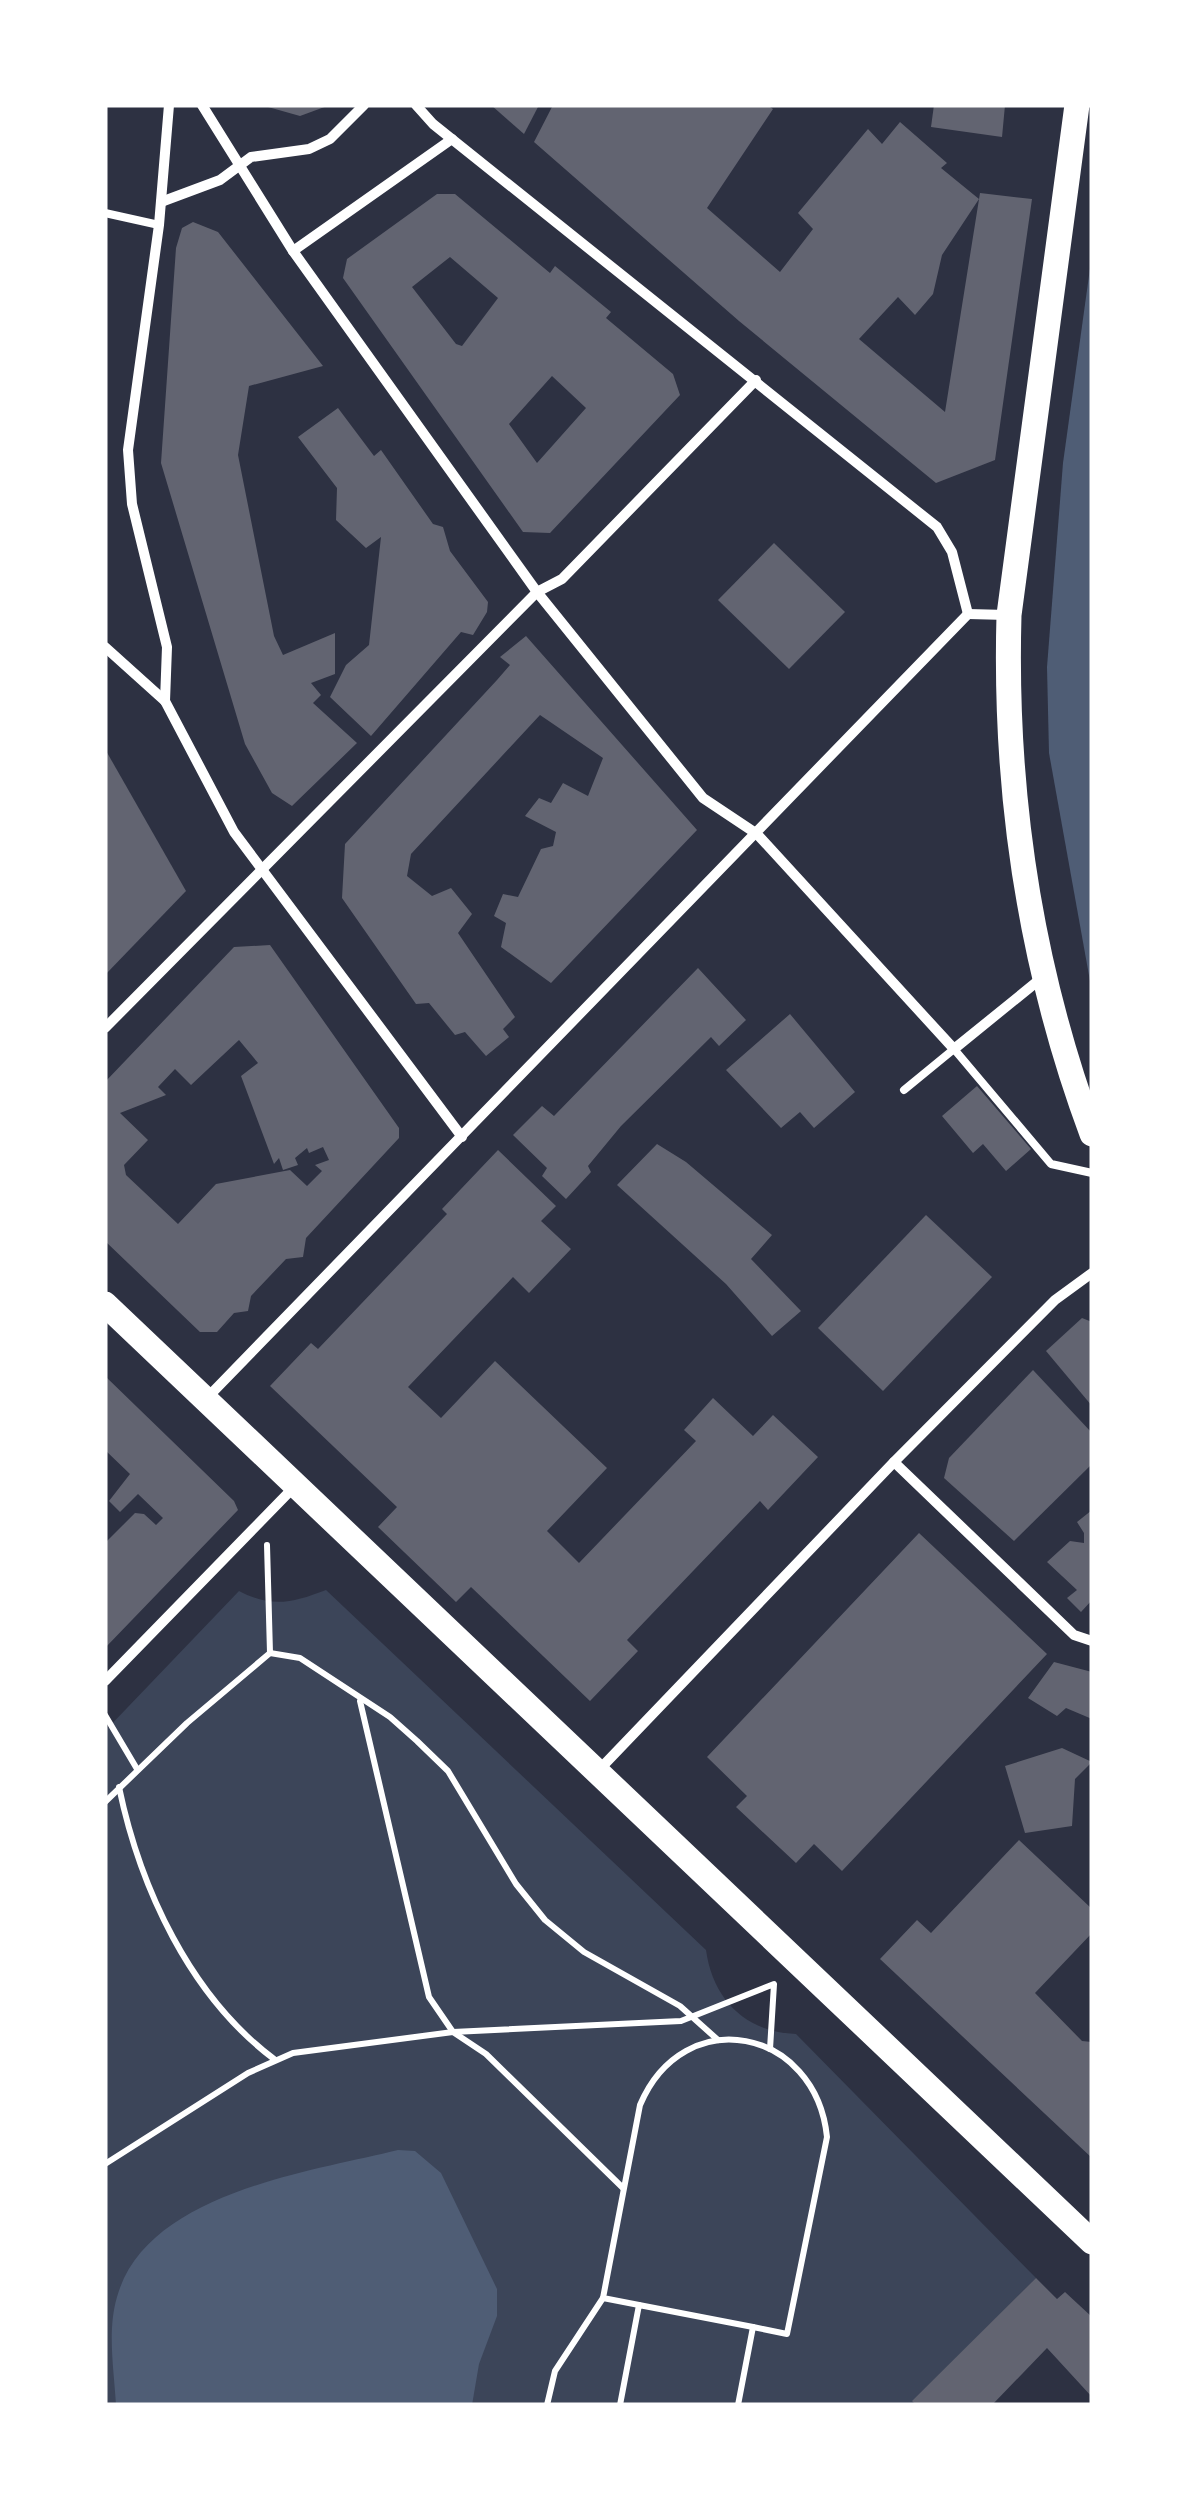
<svg xmlns="http://www.w3.org/2000/svg" width="1197" height="2510" font-family="Overpass,sans-serif">
<rect width="100%" height="100%" fill="#2d3142"/>
<!-- green -->
<path fill="#3c4559" d="M326,1590L706,1950C713,2000 746,2032 796,2034L1036,2278L913,2401L916,2405H105V1731L239,1591C272,1608 292,1603 326,1590Z"/>
<!-- water -->
<g fill="#4f5d75">
<polygon points="1092,254 1092,992 1049,753 1047,667 1063,463"/>
<path d="M398,2150L415,2151L441,2173L497,2289V2316L479,2364L472,2405H116C114,2370 107,2331 117,2297C146,2193 309,2172 398,2150Z"/>
</g>
<!-- building -->
<g fill="#626471" fill-rule="evenodd">
<polygon points="261,105 330,105 300,116"/>
<polygon points="491,105 539,105 524,134"/>
<polygon points="553,105 767,105 773,109 707,208 780,272 813,229 798,213 868,129 882,144 900,122 947,163 941,168 979,199 942,255 933,294 915,315 898,297 859,339 945,412 980,193 1032,199 995,460 936,483 739,321 534,142"/>
<polygon points="934,105 1005,105 1002,137 931,127"/>
<path d="M437,194H455L550,273L555,266L611,312L606,318L673,374L680,395L550,533L523,532L343,278L347,259ZM450,257L498,298L462,346L456,344L412,287ZM552,376L586,408L537,463L509,424Z"/>
<polygon points="193,222 218,232 323,366 249,386 238,455 274,636 283,655 335,633 335,674 311,683 321,695 313,703 357,743 292,806 272,793 245,744 161,463 176,248 182,228"/>
<polygon points="338,408 374,456 381,450 433,524 443,527 450,551 488,602 487,612 473,635 461,632 371,736 330,697 346,665 369,645 381,537 366,548 336,520 337,488 298,437"/>
<polygon points="774,543 845,612 789,669 718,600"/>
<polygon points="526,636 697,830 551,983 501,947 506,923 494,916 503,894 518,897 541,849 553,846 556,832 525,816 539,798 551,803 563,783 588,796 603,758 540,715 411,854 407,876 432,896 451,888 472,914 458,933 515,1017 503,1029 509,1037 486,1056 465,1032 455,1035 429,1003 416,1004 342,898 345,844 497,680 510,665 500,657"/>
<polygon points="105,749 186,891 105,975"/>
<path d="M270,945L399,1128V1138L306,1238L303,1257L286,1259L251,1296L248,1311L234,1313L217,1332H200L105,1241V1082L234,947ZM239,1040L258,1063L241,1076L274,1164L279,1158L283,1170L298,1165L295,1158L307,1148L309,1153L323,1147L329,1160L315,1165L322,1171L307,1186L290,1170L216,1184L178,1224L126,1175L124,1165L148,1140L120,1113L166,1095L158,1087L175,1069L191,1085Z"/>
<polygon points="698,968 746,1020 719,1046 711,1037 621,1126 588,1166 591,1172 566,1199 542,1176 547,1168 513,1135 542,1106 554,1116"/>
<polygon points="790,1014 855,1092 814,1128 800,1112 781,1128 726,1070"/>
<polygon points="977,1086 1031,1149 1006,1171 983,1144 973,1153 942,1116"/>
<polygon points="657,1144 686,1162 772,1235 751,1259 801,1311 772,1336 726,1284 617,1185"/>
<polygon points="498,1150 556,1206 541,1221 571,1249 529,1293 513,1277 408,1387 441,1418 495,1361 607,1468 547,1531 579,1563 696,1441 684,1430 713,1398 753,1436 773,1415 818,1457 768,1510 760,1501 627,1640 638,1651 590,1701 471,1587 456,1602 378,1527 397,1507 270,1386 311,1343 318,1349 447,1214 442,1209"/>
<polygon points="926,1215 992,1277 883,1391 818,1328"/>
<polygon points="1082,1318 1092,1322 1092,1406 1046,1351"/>
<polygon points="1033,1370 1092,1433 1092,1464 1014,1541 944,1478 949,1458"/>
<polygon points="105,1376 234,1501 238,1510 105,1648 105,1543 135,1513 144,1514 156,1525 163,1518 138,1494 120,1512 109,1501 130,1474 105,1450"/>
<polygon points="1092,1510 1092,1600 1081,1612 1067,1598 1077,1590 1047,1562 1070,1541 1084,1543 1084,1533 1077,1522"/>
<polygon points="919,1533 1047,1654 842,1871 814,1844 796,1863 736,1807 747,1796 707,1757"/>
<polygon points="1054,1662 1092,1672 1092,1719 1066,1708 1057,1716 1028,1698"/>
<polygon points="1062,1748 1092,1762 1075,1779 1072,1826 1025,1833 1005,1766"/>
<polygon points="1019,1840 1092,1909 1092,1933 1035,1993 1082,2041 1092,2042 1092,2158 880,1959 917,1920 931,1933"/>
<polygon points="1036,2278 1057,2299 1065,2292 1092,2317 1092,2397 1047,2348 992,2405 916,2405 912,2401"/>
</g>
<g fill="none" stroke-linecap="round" stroke-linejoin="round">
<!-- path -->
<g stroke="#fff" stroke-width="6">
<polyline points="267,1545 270,1653"/>
<polyline points="270,1653 300,1658 390,1717 417,1741 448,1771 516,1884 545,1920 584,1952 680,2006 718,2040"/>
<polyline points="360,1701 429,1997 453,2032 486,2054 623,2188"/>
<polyline points="105,1715 137,1769"/>
<path d="M119,1787C140,1888 190,1996 274,2059"/>
<polyline points="105,1802 187,1723 270,1653"/>
<polyline points="105,2164 248,2073 293,2053 453,2032 681,2021 774,1984 770,2049"/>
<path d="M639,2305L603,2298L640,2105C684,2001 816,2028 827,2137L787,2334L753,2327"/>
<polyline points="547,2405 555,2371 603,2298"/>
<polyline points="620,2405 639,2305 753,2327 738,2405"/>
</g>
<!-- service -->
<g stroke="#fff" stroke-width="8">
<polyline points="105,213 159,225"/>
<polyline points="904,1090 954,1049 1051,1164 1092,1173"/>
</g>
<!-- minor -->
<g stroke="#fff" stroke-width="10">
<polyline points="169,105 159,225 128,450 132,504 167,647 165,701 234,832 462,1137"/>
<polyline points="202,105 293,251 537,592 703,798 757,834 954,1049 1044,976"/>
<polyline points="416,105 433,124 937,527 952,552 968,614"/>
<polyline points="161,202 220,180 251,157 309,149 330,139 364,105"/>
<polyline points="293,251 452,139"/>
<polyline points="968,614 1007,615"/>
<polyline points="105,647 165,701"/>
<polyline points="105,1028 537,592 562,579 756,380"/>
<polyline points="206,1399 968,614"/>
<polyline points="894,1462 1074,1635 1092,1641"/>
<polyline points="105,1681 296,1485"/>
<polyline points="598,1771 894,1462 1055,1300 1092,1273"/>
</g>
<!-- primary -->
<g stroke="#fff" stroke-width="25">
<path d="M1077,105L1009,615C1004,793 1030,967 1092,1134"/>
<polyline points="105,1304 1092,2242"/>
</g>
</g>
<!-- border -->
<rect width="1197" height="2510" fill="none" stroke="#ffffff" stroke-width="215"/>
</svg>
